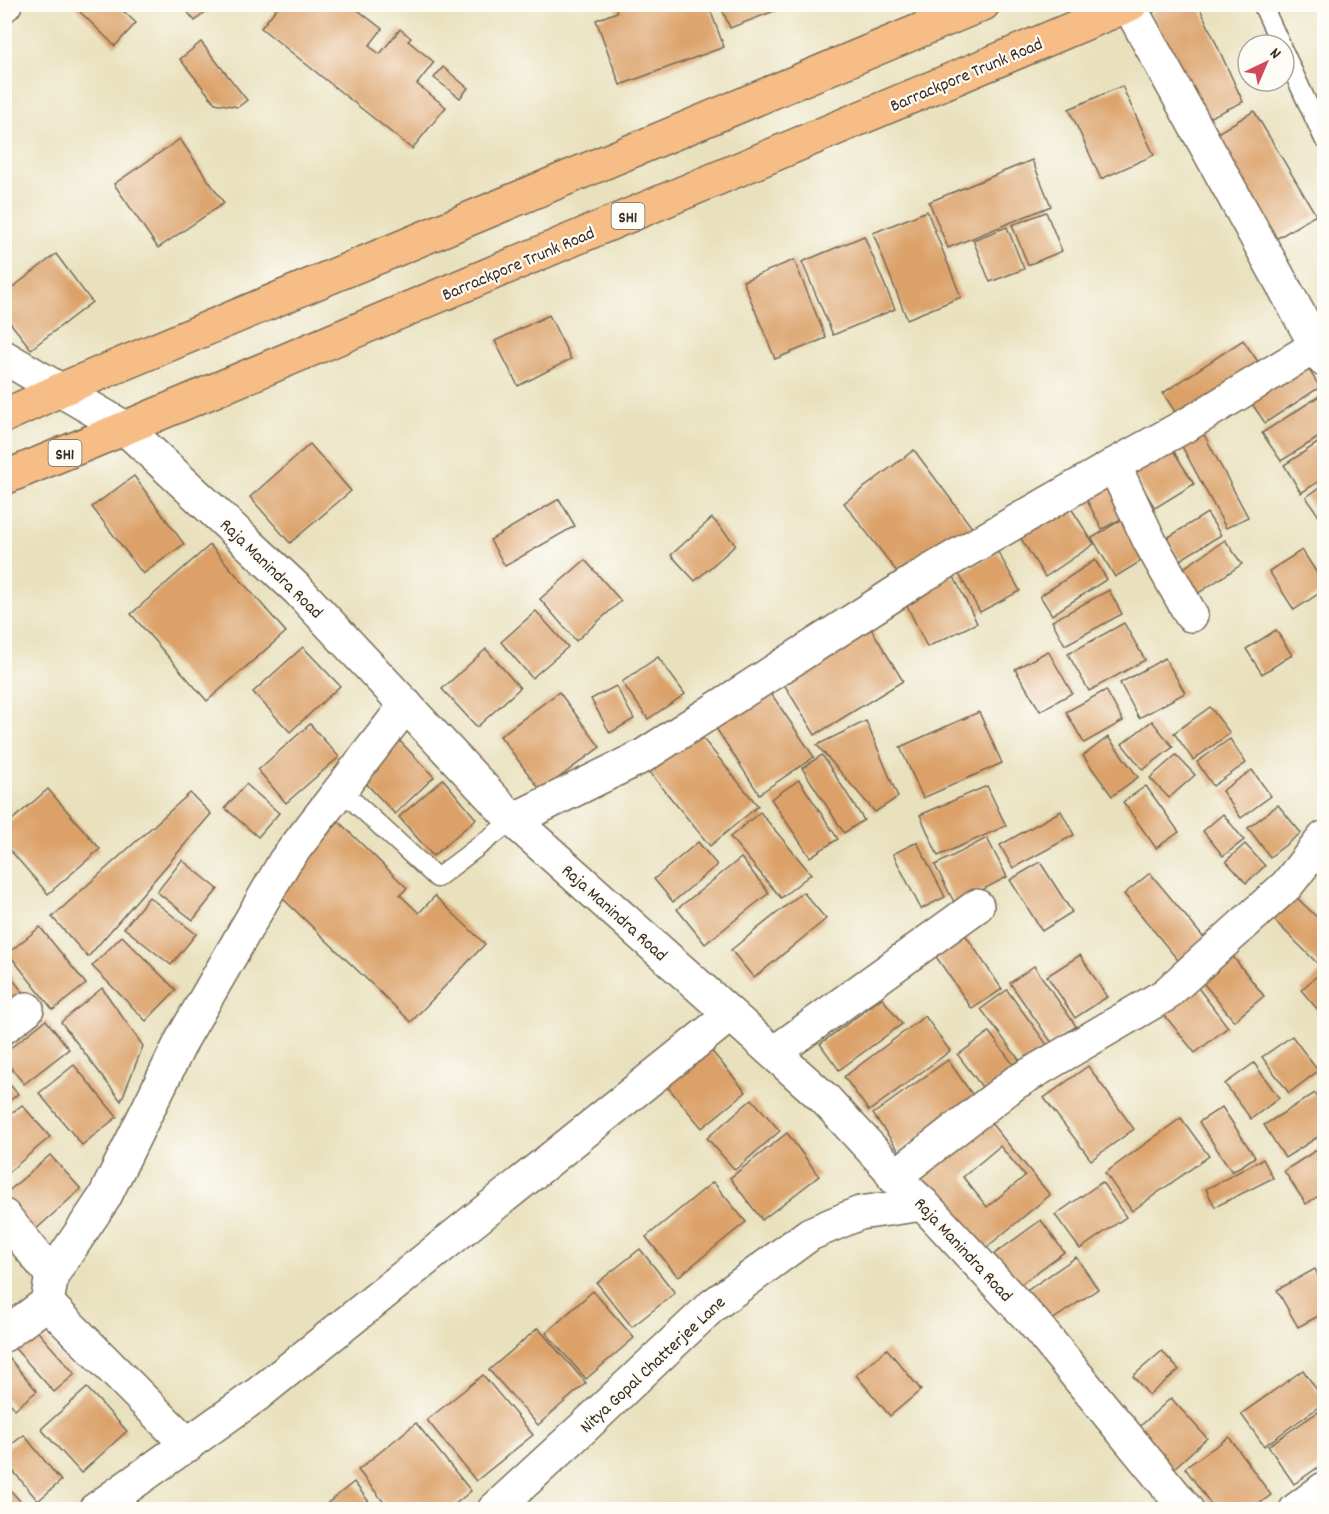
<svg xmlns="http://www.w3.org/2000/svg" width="1329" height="1514" font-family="Dekko,sans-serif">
<rect width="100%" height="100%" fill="#fdfcf7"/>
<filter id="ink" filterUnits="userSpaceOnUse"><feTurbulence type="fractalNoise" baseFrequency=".0167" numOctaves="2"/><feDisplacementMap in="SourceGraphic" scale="12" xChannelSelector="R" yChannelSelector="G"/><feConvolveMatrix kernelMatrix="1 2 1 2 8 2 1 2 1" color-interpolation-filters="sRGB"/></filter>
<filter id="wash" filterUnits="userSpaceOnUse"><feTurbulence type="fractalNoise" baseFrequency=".008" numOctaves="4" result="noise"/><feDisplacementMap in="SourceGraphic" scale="24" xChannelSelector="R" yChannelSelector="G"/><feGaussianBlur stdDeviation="1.35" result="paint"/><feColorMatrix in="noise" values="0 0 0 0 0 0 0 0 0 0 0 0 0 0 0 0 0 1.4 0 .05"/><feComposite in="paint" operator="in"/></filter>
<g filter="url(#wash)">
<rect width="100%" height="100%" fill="#e9e1be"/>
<g id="blocks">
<!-- building -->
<g fill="#dba169" fill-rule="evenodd">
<polygon points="72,4 116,4 136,23 115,46"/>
<polygon points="181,4 214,4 195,21"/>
<polygon points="280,4 350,4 382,29 369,46 380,54 400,29 411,38 408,41 434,62 417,84 446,107 412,149 261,28"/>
<polygon points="614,4 708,4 724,47 620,85 596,20 617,12"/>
<polygon points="720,4 790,4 790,5 730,28"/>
<polygon points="1170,4 1198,4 1243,102 1202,121 1151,13"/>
<polygon points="201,42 247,100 238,107 215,103 180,59"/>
<polygon points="443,67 468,88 460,98 434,78"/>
<polygon points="1122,86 1154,155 1101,179 1069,109"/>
<polygon points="1254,111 1316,215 1276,239 1214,135"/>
<polygon points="180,139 224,203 158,248 114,184"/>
<polygon points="1032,160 1051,206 948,248 929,202"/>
<polygon points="927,211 961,297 907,319 873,233"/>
<polygon points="1046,212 1062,251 1028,265 1012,225"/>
<polygon points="1007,227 1024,269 990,282 973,240"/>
<polygon points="864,236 895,309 833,335 802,262"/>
<polygon points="56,254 92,302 31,349 4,315 4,294"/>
<polygon points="794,260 826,338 775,359 743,281"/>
<polygon points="549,315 571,359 518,386 495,341"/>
<polygon points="1243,340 1263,369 1182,423 1163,393"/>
<polygon points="1303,361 1320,387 1265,423 1248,398"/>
<polygon points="1324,393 1324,434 1281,461 1262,433"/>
<polygon points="1200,427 1248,517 1226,528 1178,439"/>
<polygon points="1324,439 1324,478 1301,493 1284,465"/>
<polygon points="1168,442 1194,484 1155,508 1129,466"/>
<polygon points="310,444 351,491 290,543 250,497"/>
<polygon points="914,450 973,529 904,581 844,503"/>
<polygon points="1112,474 1133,513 1102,529 1082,491"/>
<polygon points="134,476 184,544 143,574 92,507"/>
<polygon points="1324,485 1324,524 1306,497"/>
<polygon points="559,499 575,526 505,566 490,540"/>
<polygon points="1069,505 1094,544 1045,577 1020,537"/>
<polygon points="1207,513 1221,535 1180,560 1167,538"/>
<polygon points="1127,516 1151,555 1115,577 1092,538"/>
<polygon points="712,518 736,545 695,581 671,555"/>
<polygon points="1225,540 1242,564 1197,594 1181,570"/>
<polygon points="210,545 286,632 207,701 131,614"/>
<polygon points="1302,550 1324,584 1324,590 1294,610 1269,571"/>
<polygon points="998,552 1020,591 980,612 959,574"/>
<polygon points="585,560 621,601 576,641 540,599"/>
<polygon points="1095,560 1107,579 1052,615 1040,596"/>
<polygon points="951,571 977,623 927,647 902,595"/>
<polygon points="1109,590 1122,614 1065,645 1052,621"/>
<polygon points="536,611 568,647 532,678 501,642"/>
<polygon points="867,622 903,681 815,735 779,676"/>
<polygon points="1124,623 1145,660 1089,691 1068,654"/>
<polygon points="1276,630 1292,655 1262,674 1246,649"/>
<polygon points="303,647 340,686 290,732 253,692"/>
<polygon points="486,649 520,688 477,727 442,689"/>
<polygon points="1048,651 1072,693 1040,711 1015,669"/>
<polygon points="658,657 685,694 648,719 622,682"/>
<polygon points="1165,658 1185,693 1139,718 1120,683"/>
<polygon points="616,686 634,719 610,733 591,699"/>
<polygon points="766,686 814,757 759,794 712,722"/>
<polygon points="1106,690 1123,721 1084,743 1066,712"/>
<polygon points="559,692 600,747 541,791 500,736"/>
<polygon points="1210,707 1230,733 1193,760 1174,733"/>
<polygon points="979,712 1002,763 923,798 900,747"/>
<polygon points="866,721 898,797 875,812 817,745"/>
<polygon points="1152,721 1173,747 1143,770 1122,744"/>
<polygon points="310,724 339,757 286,803 258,770"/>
<polygon points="695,729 758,806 710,846 647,769"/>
<polygon points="396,737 434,777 395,814 357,774"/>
<polygon points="1108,737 1138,777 1112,796 1083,756"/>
<polygon points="1230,739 1246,763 1213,786 1197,762"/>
<polygon points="822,755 864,820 844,833 802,768"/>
<polygon points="1176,755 1195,775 1169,798 1150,778"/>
<polygon points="1252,770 1271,796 1241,818 1222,791"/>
<polygon points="443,779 476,819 433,856 399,817"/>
<polygon points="799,780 838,839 810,857 771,799"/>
<polygon points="246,784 279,813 258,837 225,808"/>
<polygon points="987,786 1006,826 938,856 920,815"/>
<polygon points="1146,786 1179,832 1156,848 1123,802"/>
<polygon points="48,789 100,849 48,894 4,843 4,827"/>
<polygon points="190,793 211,814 88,957 52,917"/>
<polygon points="1278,805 1301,833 1270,857 1248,828"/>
<polygon points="1061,811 1074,835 1013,868 1000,845"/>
<polygon points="760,812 811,874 781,898 730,837"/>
<polygon points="1223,814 1244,840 1223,856 1203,831"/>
<polygon points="339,822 407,888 400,895 419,913 435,896 485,944 411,1022 274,890"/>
<polygon points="987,838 1007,877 955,904 935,865"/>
<polygon points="698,842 717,865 673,902 654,879"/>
<polygon points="917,842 945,897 921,909 893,854"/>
<polygon points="1245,844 1265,866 1246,883 1226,861"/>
<polygon points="741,858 769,893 705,944 677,909"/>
<polygon points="182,860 218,889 193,920 157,892"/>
<polygon points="1040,862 1072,912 1042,931 1010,880"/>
<polygon points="1150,873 1208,943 1181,964 1124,894"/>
<polygon points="803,892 826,919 754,978 731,950"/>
<polygon points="1294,895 1324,924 1324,970 1272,918"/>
<polygon points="149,897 196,934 171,965 124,928"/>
<polygon points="40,927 86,984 53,1010 8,953"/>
<polygon points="960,927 1002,989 972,1009 930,948"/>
<polygon points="122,936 176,990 146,1021 92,966"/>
<polygon points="1227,949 1264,996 1234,1021 1196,974"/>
<polygon points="1080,955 1107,997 1075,1018 1047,976"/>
<polygon points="1034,966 1076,1026 1052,1043 1010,983"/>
<polygon points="4,968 28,999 4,1016"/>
<polygon points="1320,973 1324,978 1324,1017 1301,990"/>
<polygon points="1192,980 1228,1027 1195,1053 1158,1007"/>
<polygon points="102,988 143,1046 121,1101 61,1022"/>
<polygon points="1007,990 1048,1046 1023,1065 981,1009"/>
<polygon points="882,998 902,1024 839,1070 820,1044"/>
<polygon points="925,1016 950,1051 869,1111 844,1077"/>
<polygon points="46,1020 69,1049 24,1084 4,1059 4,1053"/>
<polygon points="989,1032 1016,1068 985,1091 958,1055"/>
<polygon points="1292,1036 1318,1071 1289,1093 1262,1057"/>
<polygon points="710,1049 746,1092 702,1128 666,1085"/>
<polygon points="948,1060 974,1097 899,1151 873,1114"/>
<polygon points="1254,1063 1279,1098 1251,1119 1225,1084"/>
<polygon points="74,1065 117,1117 82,1145 39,1093"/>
<polygon points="1088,1066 1134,1129 1091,1160 1044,1098"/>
<polygon points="4,1078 18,1094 4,1105"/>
<polygon points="1315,1093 1324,1109 1324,1133 1285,1158 1264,1125"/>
<polygon points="752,1099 780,1131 735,1170 707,1138"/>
<polygon points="22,1105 50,1137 4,1176 4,1119"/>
<polygon points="1222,1107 1255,1157 1232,1172 1199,1122"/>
<path d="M986,1117L1050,1195L976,1256L912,1178ZM1000,1146L1025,1176L987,1207L963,1177Z"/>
<polygon points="1181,1118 1209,1156 1132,1211 1105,1173"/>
<polygon points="787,1133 819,1176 762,1220 730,1178"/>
<polygon points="1324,1145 1324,1192 1306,1204 1284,1171"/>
<polygon points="50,1155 81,1189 34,1231 4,1197 4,1195"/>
<polygon points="1263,1159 1273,1178 1215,1207 1206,1189"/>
<polygon points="713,1182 746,1222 678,1277 646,1237"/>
<polygon points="1102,1182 1126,1217 1080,1249 1055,1215"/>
<polygon points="1041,1220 1064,1252 1013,1290 989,1258"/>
<polygon points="640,1249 675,1293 632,1327 597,1283"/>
<polygon points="1076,1257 1098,1289 1043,1326 1021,1295"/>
<polygon points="1315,1269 1324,1287 1324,1313 1298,1327 1277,1290"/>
<polygon points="593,1291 634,1338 586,1379 546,1333"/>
<polygon points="31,1324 75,1374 54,1392 10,1343"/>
<polygon points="538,1328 586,1383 538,1425 489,1370"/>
<polygon points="887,1349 921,1390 890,1416 856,1375"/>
<polygon points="1162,1351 1179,1370 1149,1395 1133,1376"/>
<polygon points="4,1352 37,1391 15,1409 4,1396"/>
<polygon points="1303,1370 1324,1400 1324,1403 1264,1446 1241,1414"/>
<polygon points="483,1375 533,1435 476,1481 427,1420"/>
<polygon points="87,1388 127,1431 81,1473 41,1429"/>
<polygon points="1171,1398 1207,1438 1172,1470 1136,1430"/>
<polygon points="1324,1408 1324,1463 1294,1484 1268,1446"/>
<polygon points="416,1423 471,1491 448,1510 390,1510 358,1470"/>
<polygon points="24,1435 61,1481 38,1501 4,1460 4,1450"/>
<polygon points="1229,1437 1271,1495 1250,1510 1215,1510 1185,1468"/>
<polygon points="354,1482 375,1510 319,1510"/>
<polygon points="4,1483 28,1510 4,1510"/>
</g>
</g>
</g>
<g filter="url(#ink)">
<use href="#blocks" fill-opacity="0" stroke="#786a56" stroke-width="1.5"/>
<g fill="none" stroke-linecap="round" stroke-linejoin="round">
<defs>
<g id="service">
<polyline points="1262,4 1281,45"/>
<polyline points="1284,52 1324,139"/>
<polyline points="340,789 437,878 513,820"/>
</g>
<g id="minor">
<polyline points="1128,4 1324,360"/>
<polyline points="4,5 5,4"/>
<polyline points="1114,465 1149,540 1191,615"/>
<polyline points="513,820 643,756 922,576 1114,465 1190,423 1316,346"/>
<polyline points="4,1027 27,1009"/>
<polyline points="774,1053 977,906"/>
<polyline points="894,1177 1015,1083 1165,995 1287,885 1324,838"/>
<polyline points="4,1216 52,1275"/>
<polyline points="47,1303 188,1445"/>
<polyline points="4,1335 47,1303 52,1275 104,1198 183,1038 285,861 406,705"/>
<polyline points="95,1510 258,1394 730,1015"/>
<polyline points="494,1510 583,1428 712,1306 810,1234 860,1213 923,1204"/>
<polyline points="1296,1510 1324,1489"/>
</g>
<polyline id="tertiary" points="4,357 125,428 298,590 513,820 825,1099 889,1168 894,1177 923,1204 1033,1322 1187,1510"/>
<g id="primary">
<polyline points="4,416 60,390 983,4"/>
<polyline points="4,478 125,428 1131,4"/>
</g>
</defs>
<!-- service casing -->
<use href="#service" stroke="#786a56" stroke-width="21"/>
<!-- minor casing -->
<use href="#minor" stroke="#786a56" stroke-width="36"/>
<!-- tertiary casing -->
<use href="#tertiary" stroke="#786a56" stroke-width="36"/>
<!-- primary casing -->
<use href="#primary" stroke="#786a56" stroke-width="36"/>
<!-- service -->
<use href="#service" stroke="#fff" stroke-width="18"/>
<!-- minor -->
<use href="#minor" stroke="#fff" stroke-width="33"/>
<!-- tertiary -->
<use href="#tertiary" stroke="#fff" stroke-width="33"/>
<!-- primary -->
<use href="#primary" stroke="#f6be86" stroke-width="33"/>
</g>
</g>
<g text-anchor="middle" stroke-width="4.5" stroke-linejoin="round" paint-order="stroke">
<!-- shield labels -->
<g fill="#fdfcf7" stroke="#75695f" stroke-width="1.5">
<rect x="611.5" y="203" width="33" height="26" rx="4.5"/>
<rect x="48.5" y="440" width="33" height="26" rx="4.5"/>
</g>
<g font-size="16" font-weight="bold" fill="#3b2a1e">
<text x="628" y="222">SH1</text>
<text x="65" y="459">SH1</text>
</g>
<!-- street labels -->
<g font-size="18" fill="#3b2a1e" stroke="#fdfcf7">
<text transform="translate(966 74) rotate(-23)" y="6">Barrackpore Trunk Road</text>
<text transform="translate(518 263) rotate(-23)" y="6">Barrackpore Trunk Road</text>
<text transform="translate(272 568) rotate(44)" y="6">Raja Manindra Road</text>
<text transform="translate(615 912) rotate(42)" y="6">Raja Manindra Road</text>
<text transform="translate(964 1249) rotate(47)" y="6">Raja Manindra Road</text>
<text transform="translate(652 1364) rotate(-43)" y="6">Nitya Gopal Chatterjee Lane</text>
</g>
</g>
<!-- margin -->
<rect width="1329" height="1514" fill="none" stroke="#fdfcf7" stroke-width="24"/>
<!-- north arrow -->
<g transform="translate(1266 63) rotate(44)"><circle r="28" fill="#fdfcf7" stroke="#afa8a0" stroke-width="1.5"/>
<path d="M0-4.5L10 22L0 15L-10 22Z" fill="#d1495b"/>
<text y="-9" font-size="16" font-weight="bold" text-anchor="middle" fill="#3b2a1e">N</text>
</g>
</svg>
